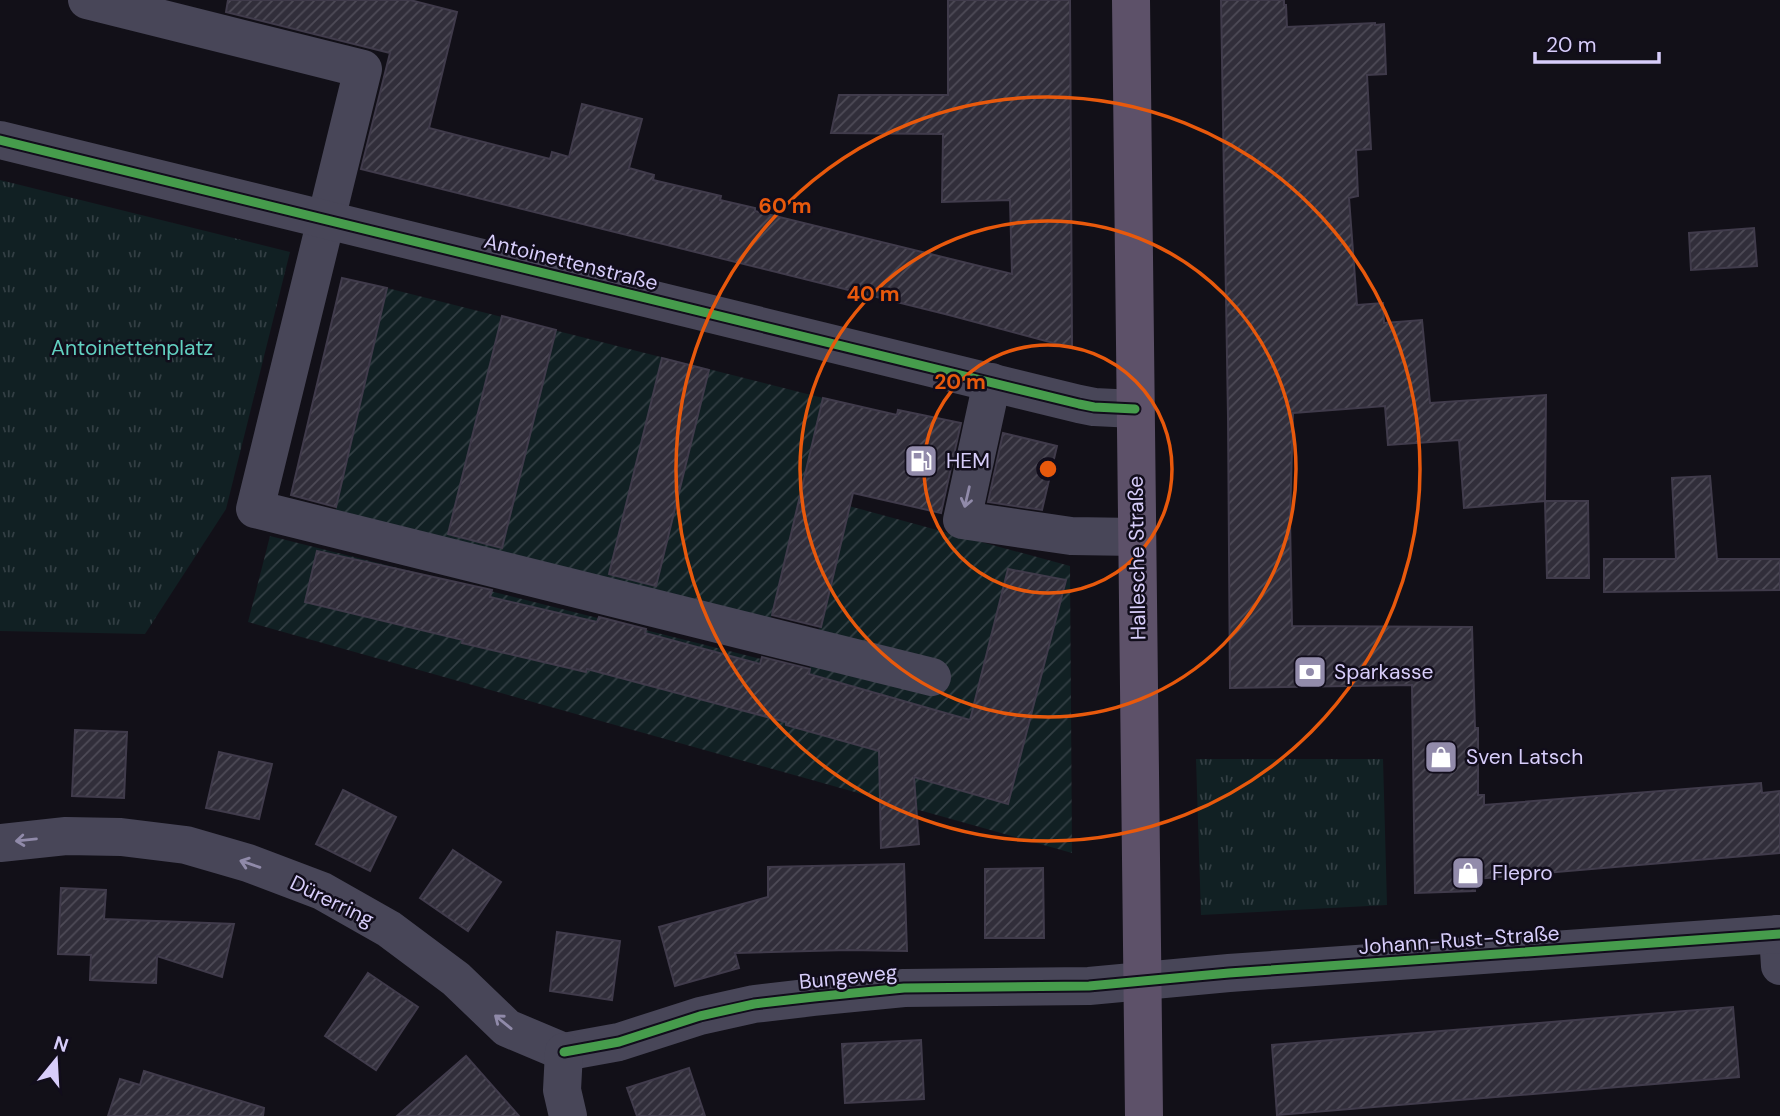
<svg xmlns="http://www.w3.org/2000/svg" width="1780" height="1116" font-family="'DM Sans',sans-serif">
<defs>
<pattern id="park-tufts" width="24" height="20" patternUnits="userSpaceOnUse" patternTransform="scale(1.75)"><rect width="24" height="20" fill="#112023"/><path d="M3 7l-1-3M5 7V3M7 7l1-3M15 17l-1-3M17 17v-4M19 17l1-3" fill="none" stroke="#333f44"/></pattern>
<pattern id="garden-furrows" width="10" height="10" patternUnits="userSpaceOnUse" patternTransform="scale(1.75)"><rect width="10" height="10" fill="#112023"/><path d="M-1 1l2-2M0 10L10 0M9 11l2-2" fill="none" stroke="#333f44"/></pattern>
<pattern id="building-hatch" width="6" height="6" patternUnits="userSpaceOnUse" patternTransform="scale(1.75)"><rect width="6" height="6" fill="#312e3a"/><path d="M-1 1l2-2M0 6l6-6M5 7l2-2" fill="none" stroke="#4e4b57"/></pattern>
</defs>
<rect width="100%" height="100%" fill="#121018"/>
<!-- park -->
<g fill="url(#park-tufts)">
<polygon points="0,180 290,252 226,509 145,634 0,631"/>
<polygon points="1196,759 1383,759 1387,905 1201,915"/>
</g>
<!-- garden -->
<g fill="url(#garden-furrows)">
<polygon points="387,288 823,398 770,622 335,513"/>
<polygon points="849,506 1070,566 1072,853 248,622 270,536 809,671"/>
</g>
<!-- building -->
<g fill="url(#building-hatch)" stroke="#403b4b" stroke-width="2">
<polygon points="228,0 410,0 457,12 429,128 550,159 552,152 569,157 582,104 642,119 629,168 654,175 653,180 721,196 720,200 755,208 755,211 1012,274 1010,200 942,202 943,134 831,133 839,95 948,95 948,0 1070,0 1072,348 949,315 361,169 390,53 226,12"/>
<polygon points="1221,0 1284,0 1284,5 1286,5 1287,27 1375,23 1375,25 1384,24 1386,74 1367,75 1371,149 1356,150 1358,196 1349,198 1357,305 1383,303 1384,323 1422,320 1430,403 1546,395 1545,501 1464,508 1459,440 1388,445 1385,406 1293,413 1290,520 1292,626 1472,627 1475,728 1478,728 1478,795 1484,795 1484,805 1761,783 1762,793 1780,791 1780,853 1475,879 1475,891 1415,893 1412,685 1230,688 1228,416"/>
<polygon points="1754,228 1757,266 1691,270 1689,233"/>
<polygon points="342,278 387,288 336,507 291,495"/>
<polygon points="502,316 556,330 502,548 448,534"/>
<polygon points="662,358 709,370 656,586 609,574"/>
<polygon points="823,398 897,415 898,410 961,423 941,513 853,493 821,627 772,615"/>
<polygon points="1003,433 1057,446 1042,510 988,502"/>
<polygon points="1710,476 1717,559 1780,559 1780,590 1604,592 1604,559 1676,559 1672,478"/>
<polygon points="1545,501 1588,501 1589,578 1547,578"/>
<polygon points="317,551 492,590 490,597 597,622 599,617 646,629 645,633 760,664 762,657 810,669 809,674 970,720 1008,569 1066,580 1008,804 914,777 919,844 881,848 879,751 786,725 786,722 587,669 586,672 462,643 463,640 305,602"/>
<polygon points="75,730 127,732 124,798 72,796"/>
<polygon points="219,752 272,764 259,819 206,808"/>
<polygon points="343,790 396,817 370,871 316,844"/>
<polygon points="453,850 501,882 468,931 420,898"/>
<polygon points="904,864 907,951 848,950 735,953 739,968 675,986 659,927 768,897 768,867"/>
<polygon points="1043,868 1044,938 985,938 985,869"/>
<polygon points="61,888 106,890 104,919 234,924 222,977 157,956 156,983 90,980 91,955 58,954"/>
<polygon points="557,932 620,941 612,1000 550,991"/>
<polygon points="368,973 418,1007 376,1070 325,1036"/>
<polygon points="1733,1007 1739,1077 1277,1115 1272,1045"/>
<polygon points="921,1040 924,1099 845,1103 842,1044"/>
<polygon points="466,1056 519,1116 397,1116"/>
<polygon points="689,1068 705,1116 637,1116 627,1088"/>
<polygon points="144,1071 264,1108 263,1116 108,1116 120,1079 140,1085"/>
</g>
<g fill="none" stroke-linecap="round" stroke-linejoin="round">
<!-- minor -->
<g stroke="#484658" stroke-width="38">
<polyline points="87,0 363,69 255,509 932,677"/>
<polyline points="0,140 1079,404 1094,407 1135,409"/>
<polyline points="992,382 962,520 1071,536 1137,537"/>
<polyline points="0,843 66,836 121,837 186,845 248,863 322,891 389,929 456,979 507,1028 564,1052"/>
<polyline points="1778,934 1780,966"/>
<polyline points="564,1052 619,1042 700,1016 754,1004 814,997 904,988 1089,986 1229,973 1780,934"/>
<polyline points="564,1052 562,1090 568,1116"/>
</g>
<!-- major -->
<polyline stroke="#5d5169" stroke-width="38" points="1131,0 1144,1116"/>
<defs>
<g id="cycleway">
<polyline points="0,140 1079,404 1094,407 1135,409"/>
<polyline points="564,1052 619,1042 700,1016 754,1004 814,997 904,988 1089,986 1229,973 1780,934"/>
</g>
</defs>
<!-- cycleway casing -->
<use href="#cycleway" stroke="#110d1b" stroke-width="13"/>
<!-- cycleway -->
<use href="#cycleway" stroke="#469c4c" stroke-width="9"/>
</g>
<!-- one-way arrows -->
<defs><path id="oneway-shaft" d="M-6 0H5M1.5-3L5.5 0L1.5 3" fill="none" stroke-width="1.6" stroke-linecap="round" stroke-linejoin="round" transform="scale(1.75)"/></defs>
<g stroke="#908aa9">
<use href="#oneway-shaft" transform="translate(967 497) rotate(103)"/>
<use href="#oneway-shaft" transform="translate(26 840) rotate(174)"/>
<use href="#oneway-shaft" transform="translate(250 864) rotate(-161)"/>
<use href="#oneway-shaft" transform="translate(503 1022) rotate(-141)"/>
</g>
<!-- distance rings -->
<g fill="none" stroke="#e8590c" stroke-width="3.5">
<circle cx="1048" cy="469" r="124"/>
<circle cx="1048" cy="469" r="248"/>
<circle cx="1048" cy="469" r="372"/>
</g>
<!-- icons -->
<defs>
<symbol id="fuel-square" viewBox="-11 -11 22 22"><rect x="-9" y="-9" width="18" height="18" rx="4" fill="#928bab" stroke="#110d1b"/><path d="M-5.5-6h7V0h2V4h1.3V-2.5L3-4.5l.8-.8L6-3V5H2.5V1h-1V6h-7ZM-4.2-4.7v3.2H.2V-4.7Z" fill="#fff"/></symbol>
<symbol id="bank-square" viewBox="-11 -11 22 22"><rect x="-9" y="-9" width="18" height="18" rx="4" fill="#928bab" stroke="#110d1b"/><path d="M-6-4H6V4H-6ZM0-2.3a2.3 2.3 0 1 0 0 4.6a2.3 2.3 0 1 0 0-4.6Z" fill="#fff"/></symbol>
<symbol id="shop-square" viewBox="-11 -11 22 22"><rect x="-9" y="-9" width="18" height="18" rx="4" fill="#928bab" stroke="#110d1b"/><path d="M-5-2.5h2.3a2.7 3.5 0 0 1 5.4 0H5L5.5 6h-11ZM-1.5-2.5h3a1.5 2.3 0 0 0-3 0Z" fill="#fff"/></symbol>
</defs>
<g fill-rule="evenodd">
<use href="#fuel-square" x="902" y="442" width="38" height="38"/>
<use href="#bank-square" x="1291" y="653" width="38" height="38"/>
<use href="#shop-square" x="1422" y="738" width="38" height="38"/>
<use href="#shop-square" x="1449" y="854" width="38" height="38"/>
</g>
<g text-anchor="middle" stroke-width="5" stroke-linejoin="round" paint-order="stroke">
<!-- street labels -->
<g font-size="21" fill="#d7cdfa" stroke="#110d1b">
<text transform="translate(571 262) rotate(14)" y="7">Antoinettenstraße</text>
<text transform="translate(1137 558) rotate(-91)" y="7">Hallesche Straße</text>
<text transform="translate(332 901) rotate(26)" y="7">Dürerring</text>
<text transform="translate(1459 940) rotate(-4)" y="7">Johann-Rust-Straße</text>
<text transform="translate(848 977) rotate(-6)" y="7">Bungeweg</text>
</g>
<!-- park labels -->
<g font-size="21" fill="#62d1c1" stroke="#110d1b">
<text x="132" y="355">Antoinettenplatz</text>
</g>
<!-- poi labels -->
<g font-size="21" fill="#d7cdfa" stroke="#110d1b" text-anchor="start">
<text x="946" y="468">HEM</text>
<text x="1334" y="679">Sparkasse</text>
<text x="1466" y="764">Sven Latsch</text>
<text x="1492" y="880">Flepro</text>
</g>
</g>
<circle cx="1048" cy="469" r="10" fill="#e8590c" stroke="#110d1b" stroke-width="3.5"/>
<g font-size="21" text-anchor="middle" font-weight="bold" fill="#e8590c" stroke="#110d1b" stroke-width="5" stroke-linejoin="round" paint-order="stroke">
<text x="785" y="213">60 m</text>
<text x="873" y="301">40 m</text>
<text x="960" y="389">20 m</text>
</g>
<!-- north arrow -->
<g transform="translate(56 1060) rotate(18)" stroke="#110d1b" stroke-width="5" paint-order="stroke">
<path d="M0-5L12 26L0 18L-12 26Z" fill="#d7cdfa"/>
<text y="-10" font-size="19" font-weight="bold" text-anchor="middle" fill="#d7cdfa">N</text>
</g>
<!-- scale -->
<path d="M1535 52v10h124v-10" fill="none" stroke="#d7cdfa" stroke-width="3.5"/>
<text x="1546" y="52" font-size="21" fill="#d7cdfa" stroke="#110d1b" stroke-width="5" paint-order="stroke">20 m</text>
</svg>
